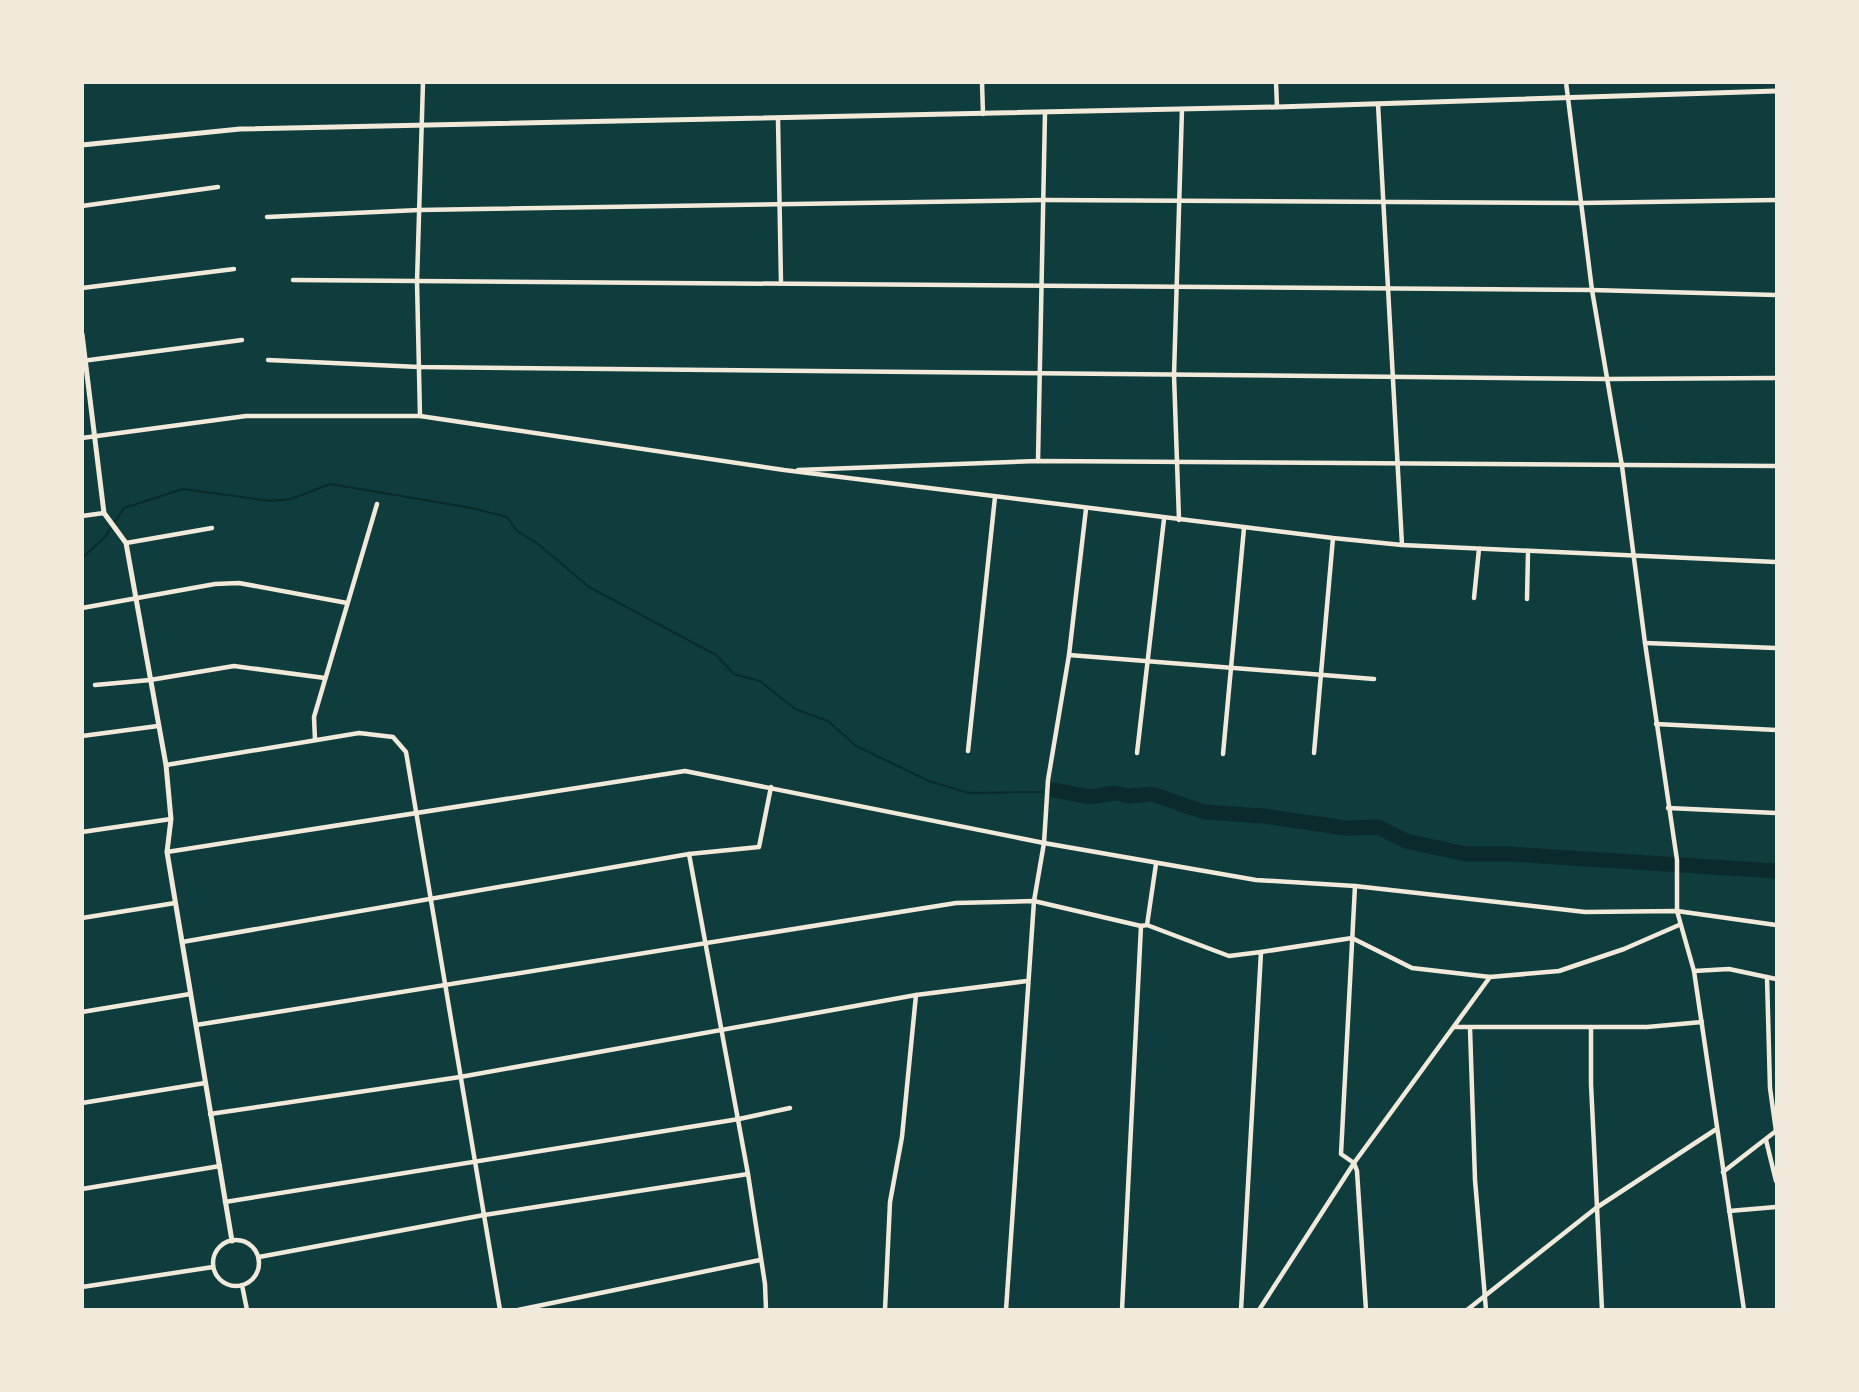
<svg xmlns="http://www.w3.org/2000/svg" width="1859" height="1392" font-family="'Sofia Sans Condensed',sans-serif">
<rect width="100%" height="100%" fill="#0f3d3e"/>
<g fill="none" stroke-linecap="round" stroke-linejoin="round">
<!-- stream -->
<polyline stroke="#0a2a2b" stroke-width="2" points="82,558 105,537 124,508 183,489 270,501 291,499 330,484 472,508 507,517 516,530 538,544 589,587 716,655 734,674 760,681 795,709 828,721 856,746 929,781 969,793 1041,792"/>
<!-- river -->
<polyline stroke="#0a2a2b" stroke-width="15" points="1054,790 1090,797 1114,793 1130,796 1152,794 1204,812 1263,816 1346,828 1378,827 1406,841 1466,854 1510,854 1776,871"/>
<!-- minor -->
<g stroke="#f1e9da" stroke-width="4.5">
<polyline points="982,82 983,114"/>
<polyline points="1276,82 1277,107"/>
<polyline points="1566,82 1592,290 1622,466 1645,643 1677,860 1677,911 1694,971 1744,1310"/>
<polyline points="1378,104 1402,545"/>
<polyline points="778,119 781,283"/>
<polyline points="82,206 218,187"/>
<polyline points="267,217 419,210 1045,200 1581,203 1776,200"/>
<polyline points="293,280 1592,290 1776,295"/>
<polyline points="82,288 234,269"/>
<polyline points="268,360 419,367 1606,379 1776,378"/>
<polyline points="82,361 242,340"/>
<polyline points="420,416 417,282 423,82"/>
<polyline points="82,438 246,416 420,416 784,470 1333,538 1402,545 1776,562"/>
<polyline points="1038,461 1045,113"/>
<polyline points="798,470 1038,461 1776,466"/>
<polyline points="82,516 104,513"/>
<polyline points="1179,520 1174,375 1182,109"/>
<polyline points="126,543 212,528"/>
<polyline points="1474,598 1479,549"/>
<polyline points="1527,599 1528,552"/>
<polyline points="82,608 215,584 239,583 347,603"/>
<polyline points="1645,643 1776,648"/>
<polyline points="1069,655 1374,679"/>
<polyline points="95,685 150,680 234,666 325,678"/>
<polyline points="1656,724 1776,730"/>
<polyline points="82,736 158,726"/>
<polyline points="315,740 314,717 377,504"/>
<polyline points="968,751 995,497"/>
<polyline points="1137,753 1164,519"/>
<polyline points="1314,753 1333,538"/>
<polyline points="1223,754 1244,528"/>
<polyline points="166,765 359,733 393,737 406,752 500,1310"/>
<polyline points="1668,808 1776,813"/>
<polyline points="82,832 171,819"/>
<polyline points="167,852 685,771 1044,843 1256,880 1355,886 1585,912 1677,911 1776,925"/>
<polyline points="689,854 748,1174 765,1284 766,1310"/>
<polyline points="1355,886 1341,1154 1354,1163 1357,1171 1366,1310"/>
<polyline points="82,918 175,903"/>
<polyline points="1147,925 1229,956 1261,952 1241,1310"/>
<polyline points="182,942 689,854 759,847 771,787"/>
<polyline points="1261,952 1352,938 1412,968 1490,977"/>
<polyline points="1694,971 1729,969 1776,979"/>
<polyline points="82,1012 190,994"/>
<polyline points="196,1025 956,903 1034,901 1141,926"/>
<polyline points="1454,1027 1647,1027 1702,1022"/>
<polyline points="1591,1027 1591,1084 1602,1310"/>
<polyline points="1470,1028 1475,1180 1486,1310"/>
<polyline points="82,1103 205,1083"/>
<polyline points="210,1114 460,1077 916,995 1027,981"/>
<polyline points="1766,1140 1776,1181"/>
<polyline points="1723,1172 1776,1131 1770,1088 1767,977"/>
<polyline points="82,1189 220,1166"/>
<polyline points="225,1202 739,1119 790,1108"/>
<polyline points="1729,1211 1776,1207"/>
<circle cx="236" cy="1263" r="23"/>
<polyline points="259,1257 484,1215 748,1174"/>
<polyline points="242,1285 247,1310"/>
<polyline points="82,1287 213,1267"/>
<polyline points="518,1310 760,1260"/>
<polyline points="885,1310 890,1202 902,1137 916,995"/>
<polyline points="1006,1310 1034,901 1044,843 1048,780 1069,655 1086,509"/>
<polyline points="1122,1310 1141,926 1147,925 1156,864"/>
<polyline points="1259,1310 1354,1163 1490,977 1559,971 1624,949 1679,925"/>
<polyline points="1467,1310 1596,1208 1715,1130"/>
</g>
<!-- tertiary -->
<g stroke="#f1e9da" stroke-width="5">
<polyline points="82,145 240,129 1277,107 1776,91"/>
<polyline points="82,334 104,513 126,543 166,765 171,819 167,852 232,1241"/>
</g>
</g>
<!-- border -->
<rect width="1859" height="1392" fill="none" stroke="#f1e9da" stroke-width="168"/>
</svg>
